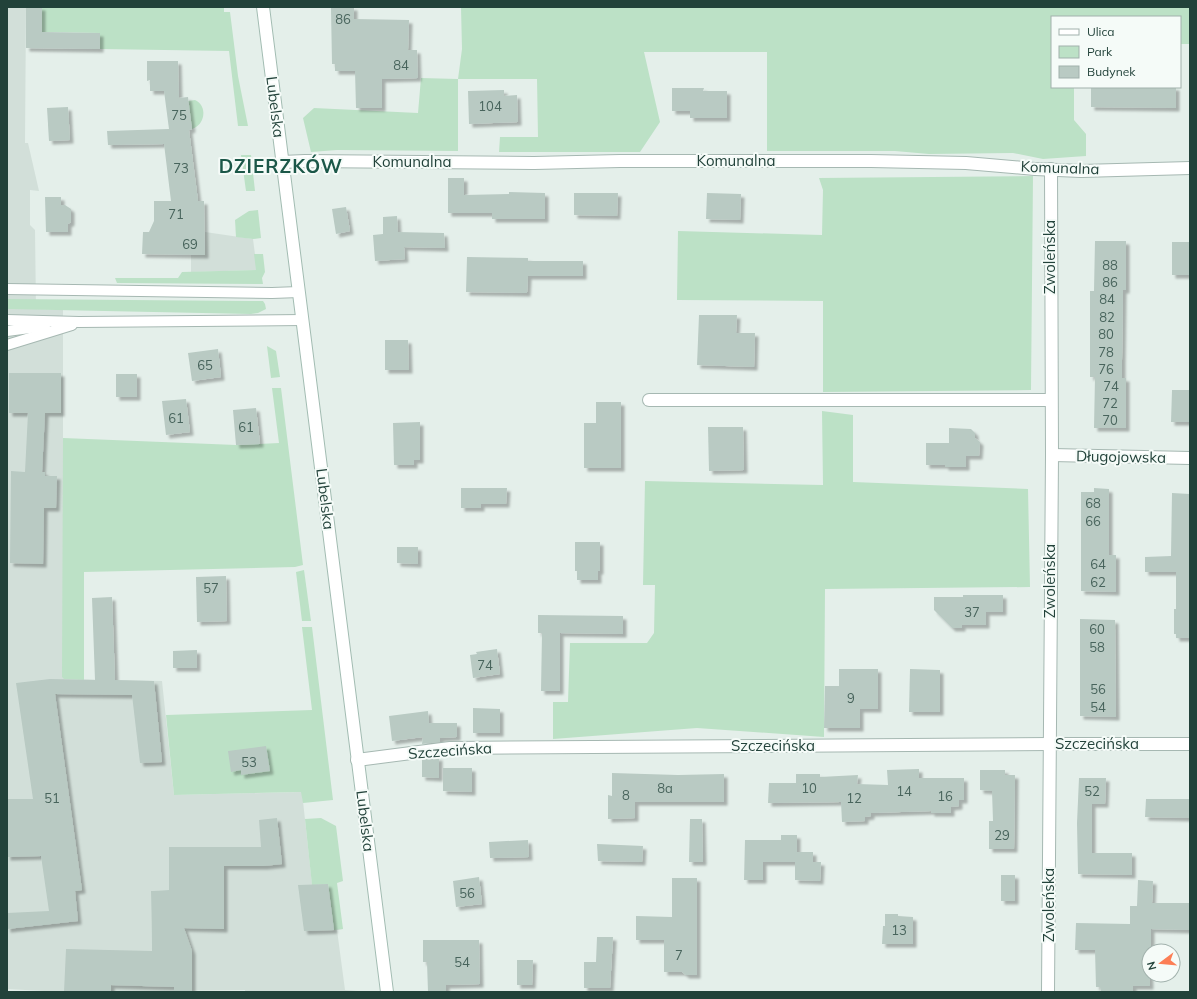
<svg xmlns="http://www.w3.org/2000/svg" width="1197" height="999" font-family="Mulish,sans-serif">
<defs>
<filter id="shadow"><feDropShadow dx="3.5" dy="3.5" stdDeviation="1" flood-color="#0004"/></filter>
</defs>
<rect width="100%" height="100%" fill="#e4efea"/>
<!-- built -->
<g fill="#d2dfd9" fill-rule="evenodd">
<path d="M7,7H26L25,143H28L39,191L30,190V225L35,230L36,309L63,310V592L64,679L162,681L174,795L302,792L312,884H328L343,929L337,930L345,990L358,991V992H245V990L62,992L7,989ZM173,890L152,951L151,891Z"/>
<polygon points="205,232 253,239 257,270 191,272 191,255 205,255"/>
</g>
<!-- green -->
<g fill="#bce1c6">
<polygon points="42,7 224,7 224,12 230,12 238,76 248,126 238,126 229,51 100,49 100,33 42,32"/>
<polygon points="461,7 1190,7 1190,44 1180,44 1180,17 1052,17 1052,87 1074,87 1074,120 1086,134 1086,156 1043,159 1013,153 929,154 895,151 767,151 767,52 644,52 660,122 640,152 499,152 500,137 538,137 537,79 458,79 458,151 337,150 311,152 303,118 314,108 418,113 421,78 458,79 462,49"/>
<path d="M195,100C208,106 205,125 192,129L188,101Z"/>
<polygon points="241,155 251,155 255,191 246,191"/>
<polygon points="1033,176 1031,390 823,392 823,301 677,300 678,231 822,235 823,190 819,178"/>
<polygon points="258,210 261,238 253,239 236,237 235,220 249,211"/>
<polygon points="254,254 263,254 265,272 262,278 263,284 117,283 115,278 178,278 182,272 256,270"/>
<polygon points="7,299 251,301 263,301 265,304 266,309 258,313 251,314 7,309"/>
<polygon points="267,346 276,351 280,377 271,378"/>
<polygon points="272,388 281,388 303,565 295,567 84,572 84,680 64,679 62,677 63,438 236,445 279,443"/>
<polygon points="822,411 853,415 853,482 1028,489 1030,587 825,589 824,737 697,728 553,739 553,702 568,702 570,643 647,643 654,633 655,585 643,585 645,481 823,485"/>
<polygon points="304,570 311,621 302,621 296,572"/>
<polygon points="302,627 312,627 333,800 303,803 301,792 174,795 166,715 312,710"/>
<polygon points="321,818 336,826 343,881 337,883 343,929 334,930 328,884 312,885 305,819"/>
</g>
<!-- building -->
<g fill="#b9cac3" filter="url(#shadow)">
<polygon points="26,7 42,7 42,32 100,33 100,49 26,48"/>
<polygon points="354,7 354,19 409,20 408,50 417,50 418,78 382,79 382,108 356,108 355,71 335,71 335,64 332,64 331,8"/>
<polygon points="147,61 178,61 179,98 188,97 192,129 189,130 198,201 204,201 205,255 142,254 143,232 149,232 154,221 154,201 171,201 164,144 108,145 107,131 169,129 164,91 150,91 150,80 147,81"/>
<polygon points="1091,87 1176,87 1176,108 1091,107"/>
<polygon points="672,88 704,88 703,91 727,91 727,118 690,118 690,111 672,111"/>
<polygon points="504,90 504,96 517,95 518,122 469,124 468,91"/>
<polygon points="68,107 70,140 49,141 47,108"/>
<polygon points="448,178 464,178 464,195 509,194 509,192 545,193 545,219 492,219 492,213 448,213"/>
<polygon points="574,193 618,193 617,216 574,215"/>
<polygon points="707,193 741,194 740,220 706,219"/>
<polygon points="45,197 61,197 61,205 65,205 71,209 71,222 68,224 68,232 46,232"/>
<polygon points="346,207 350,231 336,234 332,209"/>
<polygon points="397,216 398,232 444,233 445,248 404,247 405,259 375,261 373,235 383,234 383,217"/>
<polygon points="1095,241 1126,241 1126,290 1123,290 1122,360 1122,378 1126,378 1126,428 1094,428 1095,377 1090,377 1090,291 1094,291"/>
<rect x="1172" y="242" width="18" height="33"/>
<polygon points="467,257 528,258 528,261 583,261 583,276 528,276 527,293 466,292"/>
<polygon points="699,315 737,315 736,333 755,333 754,367 697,365"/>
<polygon points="385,340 408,340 409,370 385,370"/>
<polygon points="218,349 221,377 192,381 188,353"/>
<polygon points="9,373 61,373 61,413 45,413 42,472 45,472 45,476 57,476 56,508 44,508 43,564 10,563 11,471 25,472 28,413 9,413"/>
<rect x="116" y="374" width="21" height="23"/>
<polygon points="1172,390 1190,390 1190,422 1171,422"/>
<polygon points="186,399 190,432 166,435 162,401"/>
<polygon points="596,402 621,402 621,468 584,468 584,423 596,423"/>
<polygon points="256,408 260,444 236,445 233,410"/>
<polygon points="420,422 420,460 414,460 414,465 394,465 393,423"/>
<polygon points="708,427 743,427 744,470 709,471"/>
<polygon points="949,428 971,429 975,433 975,438 980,442 979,456 966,456 966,467 945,467 945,465 926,465 926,443 949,443"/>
<polygon points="461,488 507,488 506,504 481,504 481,508 461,508"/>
<polygon points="1094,488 1109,489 1109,555 1116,555 1116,592 1081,591 1081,492 1094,492"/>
<polygon points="1172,493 1190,494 1190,638 1176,638 1176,634 1174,634 1174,609 1176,609 1176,572 1145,572 1145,557 1171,556"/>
<polygon points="575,542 600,542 600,571 598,571 598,580 577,580 577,571 575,571"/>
<polygon points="397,547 418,547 418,564 397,563"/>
<polygon points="226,576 227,621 197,622 196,577"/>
<polygon points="963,595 1003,595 1003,612 986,612 986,625 962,625 962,628 952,628 934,610 934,597 963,597"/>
<polygon points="112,597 115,680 154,681 162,762 140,763 132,695 55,694 82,890 75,891 78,921 7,929 7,913 49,911 41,856 7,857 7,799 33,799 16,683 50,679 95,680 92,598"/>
<polygon points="538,615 623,616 623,634 560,633 560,691 541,691 542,633 538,633"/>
<polygon points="1080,619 1115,620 1116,717 1080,716"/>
<polygon points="497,649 500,674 473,678 470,655 477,654 476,652"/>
<polygon points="197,650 197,668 173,668 173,651"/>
<polygon points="839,669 878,669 878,709 860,709 860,728 824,728 825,686 839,686"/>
<polygon points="910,669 940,670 940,712 909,712"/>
<polygon points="473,708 500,709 500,733 473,733"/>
<polygon points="428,711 429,723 457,723 457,737 440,738 440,742 422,744 423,737 392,741 389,716"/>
<polygon points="266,746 270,771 241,775 241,770 231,772 228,751"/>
<polygon points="439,757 439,778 422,777 422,759"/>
<polygon points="443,768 472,768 472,792 443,791"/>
<polygon points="919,769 919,778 964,778 964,800 959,800 959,806 951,807 951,813 931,813 931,811 871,813 871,816 865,817 865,821 842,822 841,802 768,803 769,783 796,783 796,774 820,774 820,777 858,775 857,784 888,785 887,770"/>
<polygon points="980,770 1005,770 1005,775 1015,775 1014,849 989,849 989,821 993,821 992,791 980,790"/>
<polygon points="612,773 678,775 724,774 724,802 635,802 635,818 608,819 608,795 612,796"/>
<polygon points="1079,778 1106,778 1105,804 1092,804 1092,853 1132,853 1132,875 1078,874 1077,823"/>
<polygon points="1146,799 1190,799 1190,818 1145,817"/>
<polygon points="277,818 282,864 264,866 224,866 224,929 184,928 192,951 192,991 174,991 174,987 111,985 111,992 64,992 66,949 152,951 151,891 169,890 169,847 261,847 259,820"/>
<polygon points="690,819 702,819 703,862 689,862"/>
<polygon points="781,835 797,835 797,852 813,852 813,862 821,862 820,881 795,880 795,862 763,862 763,880 744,880 745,840 781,840"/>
<polygon points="528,840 529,857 490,858 489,842"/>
<polygon points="597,844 643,846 642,862 598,861"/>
<rect x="1001" y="875" width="14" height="26"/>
<polygon points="479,877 482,904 456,907 453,881"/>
<polygon points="672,878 697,878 697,975 686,975 682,972 664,972 664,940 636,940 636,916 672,917"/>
<polygon points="1138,880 1153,881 1152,903 1190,903 1190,930 1151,929 1151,951 1149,951 1150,986 1133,986 1133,991 1101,991 1100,987 1096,987 1095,950 1075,950 1076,923 1130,924 1130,906 1137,906"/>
<polygon points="328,884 334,930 304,931 298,885"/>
<polygon points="885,914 898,914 898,916 913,917 913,944 882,944 883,926 885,926"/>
<polygon points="597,937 613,937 610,988 584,988 584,962 596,962"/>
<polygon points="423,940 479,940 480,984 446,985 446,992 428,992 427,962 423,962"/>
<polygon points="517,960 533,960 532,985 517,985"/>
</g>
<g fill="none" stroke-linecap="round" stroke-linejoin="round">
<defs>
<g id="lane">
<polyline points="7,289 272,293 299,292"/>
<polyline points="7,320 79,322 303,320"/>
<polyline points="7,331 45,326"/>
<polyline points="7,345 72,325"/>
</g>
<g id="street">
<polyline points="282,162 305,161 534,163 620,161 871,161 966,163 1035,169 1081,171 1190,168"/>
<polyline points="649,400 1050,400"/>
<polyline points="1052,455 1190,458"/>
<polyline points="357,760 450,748 1049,744 1190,744"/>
<polyline points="1048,992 1052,455 1051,169"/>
</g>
<polyline id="secondary" points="263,7 387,992"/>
</defs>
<!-- lane casing -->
<use href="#lane" stroke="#a6b8b2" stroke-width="12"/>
<!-- street casing -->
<use href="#street" stroke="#a6b8b2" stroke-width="14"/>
<!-- secondary casing -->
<use href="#secondary" stroke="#a2bcb2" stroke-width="14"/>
<!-- lane -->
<use href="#lane" stroke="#fff" stroke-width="10"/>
<!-- street -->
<use href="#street" stroke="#fff" stroke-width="12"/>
<!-- secondary -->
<use href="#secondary" stroke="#fff" stroke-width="12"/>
</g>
<g text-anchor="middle" stroke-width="4" stroke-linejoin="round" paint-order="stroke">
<!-- number labels -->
<g font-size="13" fill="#48645c">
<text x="343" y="24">86</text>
<text x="401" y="70">84</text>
<text x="490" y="111">104</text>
<text x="179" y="120">75</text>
<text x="181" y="173">73</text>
<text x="176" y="219">71</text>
<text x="190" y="249">69</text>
<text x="1110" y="270">88</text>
<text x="1110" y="287">86</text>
<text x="1107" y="304">84</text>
<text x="1107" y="322">82</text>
<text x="1106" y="339">80</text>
<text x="1106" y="357">78</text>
<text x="205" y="370">65</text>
<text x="1106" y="374">76</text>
<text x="1111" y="391">74</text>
<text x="1110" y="408">72</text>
<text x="176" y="423">61</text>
<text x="1110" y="425">70</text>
<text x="246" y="432">61</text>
<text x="1093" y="508">68</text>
<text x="1093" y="526">66</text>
<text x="1098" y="569">64</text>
<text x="1098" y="587">62</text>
<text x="211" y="593">57</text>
<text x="972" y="617">37</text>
<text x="1097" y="634">60</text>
<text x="1097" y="652">58</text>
<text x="485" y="670">74</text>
<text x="1098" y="694">56</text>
<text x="851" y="703">9</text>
<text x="1098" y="712">54</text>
<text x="249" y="767">53</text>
<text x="665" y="793">8a</text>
<text x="809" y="793">10</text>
<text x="904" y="796">14</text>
<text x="1092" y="796">52</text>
<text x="626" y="800">8</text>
<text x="945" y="801">16</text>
<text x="52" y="803">51</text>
<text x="854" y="803">12</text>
<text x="1002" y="840">29</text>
<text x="467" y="898">56</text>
<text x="899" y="935">13</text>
<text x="679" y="960">7</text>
<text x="462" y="967">54</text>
</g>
<!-- street labels -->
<g font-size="15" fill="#22423a" stroke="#f5fbf8">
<text transform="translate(275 107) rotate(83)" y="5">Lubelska</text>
<text x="736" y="166">Komunalna</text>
<text x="412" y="167">Komunalna</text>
<text transform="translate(1060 168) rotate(2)" y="5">Komunalna</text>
<text transform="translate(1050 257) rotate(-90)" y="5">Zwoleńska</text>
<text transform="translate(1121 457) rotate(1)" y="5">Długojowska</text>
<text transform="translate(325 499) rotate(83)" y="5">Lubelska</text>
<text transform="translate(1050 581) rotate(-90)" y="5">Zwoleńska</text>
<text x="1097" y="749">Szczecińska</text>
<text x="773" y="751">Szczecińska</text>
<text transform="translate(450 751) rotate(-4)" y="5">Szczecińska</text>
<text transform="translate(365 821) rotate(83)" y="5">Lubelska</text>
<text transform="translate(1049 905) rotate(-90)" y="5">Zwoleńska</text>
</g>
<!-- district labels -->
<g font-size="19" font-weight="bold" letter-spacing="1" fill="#1b5748" stroke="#f5fbf8">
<text x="281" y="173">DZIERZKÓW</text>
</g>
</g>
<!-- border -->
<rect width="1197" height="999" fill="none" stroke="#22423a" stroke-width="16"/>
<!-- legend -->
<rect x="1051" y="16" width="130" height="72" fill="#f5fbf8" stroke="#a1b1ac"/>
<rect x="1059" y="29" width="20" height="6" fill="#ffffff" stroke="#a1b1ac"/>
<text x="1087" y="36" font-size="12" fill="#22423a">Ulica</text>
<rect x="1059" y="46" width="20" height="12" fill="#bce1c6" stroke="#a1b1ac"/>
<text x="1087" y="56" font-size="12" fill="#22423a">Park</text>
<rect x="1059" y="66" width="20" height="12" fill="#b9cac3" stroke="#a1b1ac"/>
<text x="1087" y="76" font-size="12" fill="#22423a">Budynek</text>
<!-- north arrow -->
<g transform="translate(1161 963) rotate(254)"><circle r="19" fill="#f5fbf8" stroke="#a1b1ac"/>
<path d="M0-3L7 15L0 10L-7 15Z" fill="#fc7e55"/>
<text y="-6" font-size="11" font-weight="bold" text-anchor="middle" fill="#22423a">N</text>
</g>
</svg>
